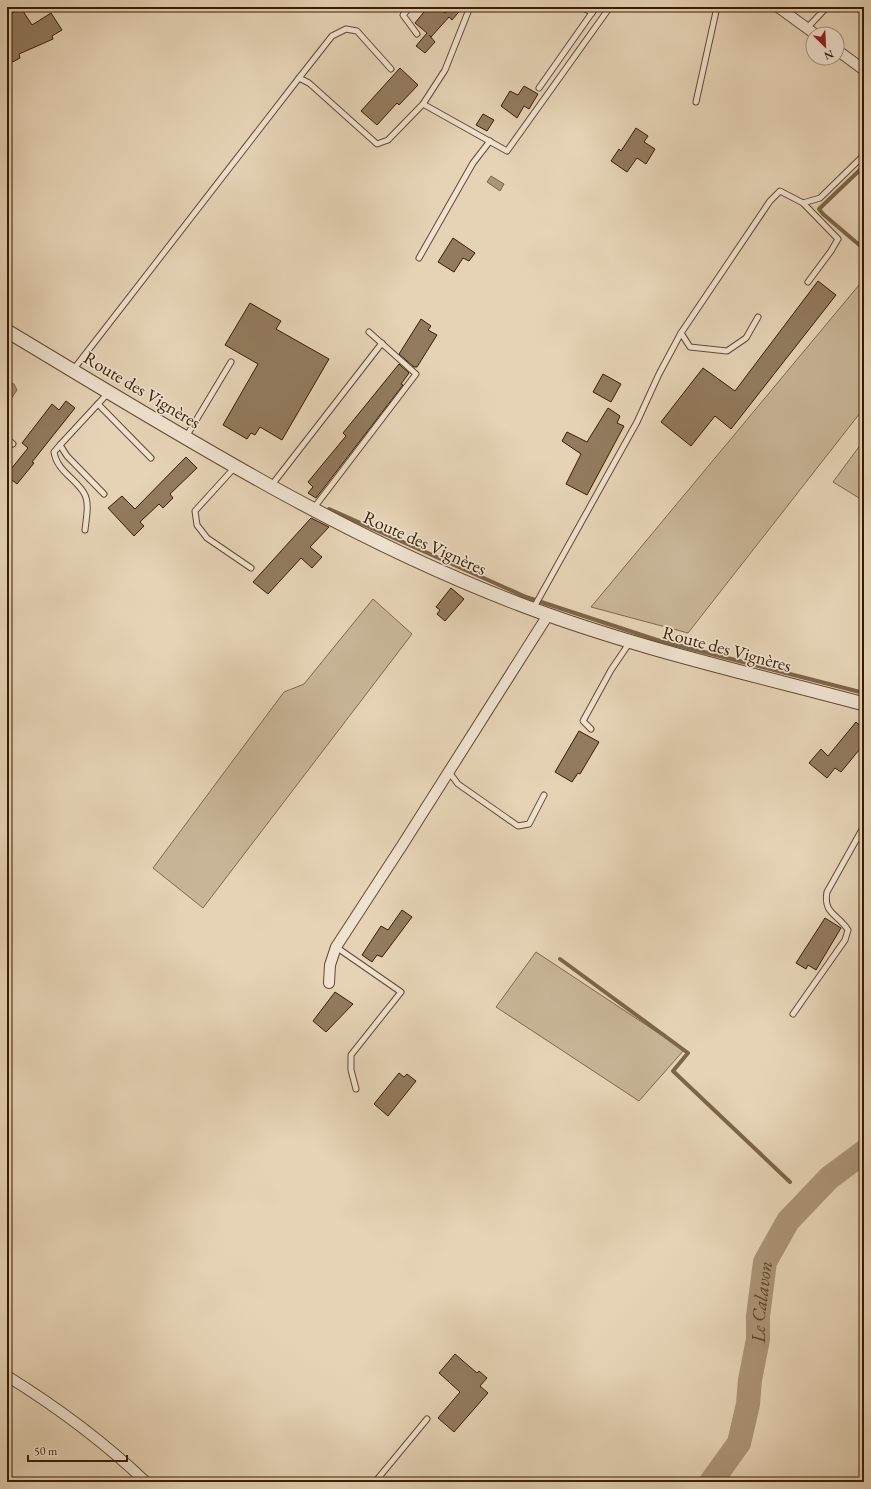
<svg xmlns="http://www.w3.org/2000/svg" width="871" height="1489" font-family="'EB Garamond',serif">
<rect width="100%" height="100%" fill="#e6d3b6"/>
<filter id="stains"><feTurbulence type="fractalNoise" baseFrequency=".005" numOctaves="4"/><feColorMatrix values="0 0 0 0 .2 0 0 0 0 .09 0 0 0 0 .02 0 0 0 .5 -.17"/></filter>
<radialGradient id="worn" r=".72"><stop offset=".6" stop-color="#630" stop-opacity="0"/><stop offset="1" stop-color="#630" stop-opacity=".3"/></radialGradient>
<!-- green -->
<g fill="#c8b497" stroke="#80684c">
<polygon points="864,279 864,408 688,633 591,607"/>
<polygon points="864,440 864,501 833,482"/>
<polygon points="373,599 412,634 203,908 153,868 284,692 304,684"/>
<polygon points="536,952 684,1050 639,1101 496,1007"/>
</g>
<!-- water -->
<g fill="#ab9578" stroke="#7d6548">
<polygon points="491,176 504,184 500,191 487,182"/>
<polygon points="7,382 14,384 17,390 7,405"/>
</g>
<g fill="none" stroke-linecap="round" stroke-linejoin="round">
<!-- stream -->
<g stroke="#7d6548" stroke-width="4">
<polyline points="864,166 819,209 823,214 864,249"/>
<polyline points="329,509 526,597 657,640 864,693"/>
<polyline points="560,959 688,1053 673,1071 790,1182"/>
</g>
<!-- river -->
<path stroke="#ab9578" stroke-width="24" id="s1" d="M711,1482L739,1443L748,1404L750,1380L758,1339V1316L765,1262L788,1221L829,1178L864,1152"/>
</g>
<!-- building -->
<g fill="#927b5f" stroke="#381c01">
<polygon points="428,7 438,7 445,13 450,7 463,7 452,20 449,17 431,37 429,35 435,42 425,53 416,46 427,33 415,23"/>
<polygon points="21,8 32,25 51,13 62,30 52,36 53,39 19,54 20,58 7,65 7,16"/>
<polygon points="400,68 418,85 399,105 397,103 377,125 361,111"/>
<polygon points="524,86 538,94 529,109 524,106 517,118 501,106 510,91 518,95"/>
<polygon points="483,114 494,120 487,131 476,125"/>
<polygon points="636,128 648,136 644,142 655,149 646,164 637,158 627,172 611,161 619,149 621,151"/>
<polygon points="453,238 475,253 469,261 463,258 454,272 438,262"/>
<polygon points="818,281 836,295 731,429 715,416 691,446 661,422 703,368 735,391"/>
<polygon points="250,303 281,321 276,329 329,359 282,440 260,427 255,435 251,433 247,439 223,425 258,364 225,345"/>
<polygon points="421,319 431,326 428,330 437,335 417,367 414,367 399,354"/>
<polygon points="399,364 409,373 401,384 403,385 316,498 308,493 313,487 308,482 346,436 343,433"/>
<polygon points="603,374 621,384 611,402 593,392"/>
<polygon points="66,401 75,408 32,462 34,463 17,484 7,476 7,474 28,448 22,443 52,404 59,410"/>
<polygon points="608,408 620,416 617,423 624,426 587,495 566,484 581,454 562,441 567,432 587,442"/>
<polygon points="186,457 197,468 170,494 173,498 163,508 159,504 140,522 144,526 134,536 108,508 122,496 135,509"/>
<polygon points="311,518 329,527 310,547 322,557 312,568 301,558 268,594 253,582"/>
<polygon points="451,588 464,599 445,621 437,614 440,610 436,607"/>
<polygon points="856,722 864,729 864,744 841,772 835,768 827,778 809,763 821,749 828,756"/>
<polygon points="579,731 599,742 580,774 578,773 572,782 555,772"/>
<polygon points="402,910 412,917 382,957 377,955 372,962 362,955 381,926 388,930"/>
<polygon points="825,918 841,928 816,970 808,965 806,969 796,963"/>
<polygon points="335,992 353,1004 326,1032 313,1021"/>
<polygon points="399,1073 404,1077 407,1074 416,1081 388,1116 374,1104"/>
<polygon points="455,1354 477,1373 479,1371 487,1378 480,1386 488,1393 454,1432 438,1418 460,1392 439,1373"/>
</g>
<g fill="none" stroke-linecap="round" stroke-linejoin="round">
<defs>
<g id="service">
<polyline points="410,7 403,15 417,34"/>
<polyline points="583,7 592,13"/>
<polyline points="807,28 827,7"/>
<polyline points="299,78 332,36 346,29 357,31 391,69"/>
<polyline points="539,88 596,7"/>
<polyline points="696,102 717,7"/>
<polyline points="423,104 445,70 470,7"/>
<polyline points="803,203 838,239 831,251 808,282"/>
<polyline points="419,258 473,163 490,141"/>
<polyline points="758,317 746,338 727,351 690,347 681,333 770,201 780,191 803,203 820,198 864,155"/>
<polyline points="73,370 299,78 309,83 377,144 388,140 423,104 507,151 610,7"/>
<polyline points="98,404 151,458"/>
<polyline points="186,437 231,362"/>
<polyline points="7,439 13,444"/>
<path d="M60,445L54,452C57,471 75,478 84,493C90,503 86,519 85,530"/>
<polyline points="235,467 195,511 197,525 207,538 251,568"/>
<polyline points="271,486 382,343"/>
<polyline points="104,494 67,456 60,445 109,392"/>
<polyline points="313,509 416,374 369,332"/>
<polyline points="533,609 637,422 659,374 681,333"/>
<polyline points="591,729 583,721 611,670 630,642"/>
<polyline points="449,772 458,784 518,826 529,824 544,795"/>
<polyline points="336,947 401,992 351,1055 351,1070 356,1089"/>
<path d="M793,1014L845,940L848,930C838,914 823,914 827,892L864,826"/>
<polyline points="375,1482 427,1419"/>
</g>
<g id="minor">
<polyline points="778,7 815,34"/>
<polyline points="837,50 864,70"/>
<polyline points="329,983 330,965 336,947 403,844 548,615"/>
<path d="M7,1376C57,1407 103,1441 146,1482"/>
</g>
<path id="tertiary" d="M7,331C174,431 336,534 519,604C631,647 748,673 864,704"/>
</defs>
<!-- service casing -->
<use href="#service" stroke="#644a2e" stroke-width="7"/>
<!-- minor casing -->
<use href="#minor" stroke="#644a2e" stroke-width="12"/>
<!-- tertiary casing -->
<use href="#tertiary" stroke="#644a2e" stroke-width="15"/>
<!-- service -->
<use href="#service" stroke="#efe2d0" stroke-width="5"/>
<!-- minor -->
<use href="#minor" stroke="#efe2d0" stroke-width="10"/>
<!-- tertiary -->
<use href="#tertiary" stroke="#efe2d0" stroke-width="13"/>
</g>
<g text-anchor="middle" stroke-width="3.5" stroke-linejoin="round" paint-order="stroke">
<!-- street labels -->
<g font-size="18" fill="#381c01" stroke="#efe2d0">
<text transform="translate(142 390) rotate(31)" y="6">Route des Vignères</text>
<text transform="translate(425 543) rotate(24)" y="6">Route des Vignères</text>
<text transform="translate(727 649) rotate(15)" y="6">Route des Vignères</text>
</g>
<!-- water labels -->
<g font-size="19" font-style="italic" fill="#60462b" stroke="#efe2d0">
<text dy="7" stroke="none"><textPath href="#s1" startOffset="191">Le Calavon</textPath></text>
</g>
</g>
<!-- margin -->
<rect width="871" height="1489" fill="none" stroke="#e6d3b6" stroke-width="24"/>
<rect x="8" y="8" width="855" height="1473" fill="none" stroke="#381c01" stroke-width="2"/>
<rect x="12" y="12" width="847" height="1465" fill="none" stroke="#381c01"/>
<!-- north arrow -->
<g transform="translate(825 46) rotate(156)"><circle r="19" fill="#efe2d0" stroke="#a6937d"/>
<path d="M0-3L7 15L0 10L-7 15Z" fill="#8f2418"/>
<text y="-6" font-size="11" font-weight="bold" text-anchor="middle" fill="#381c01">N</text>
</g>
<!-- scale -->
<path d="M28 1455v6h99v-6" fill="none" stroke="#381c01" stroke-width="2"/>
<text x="34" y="1455" font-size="12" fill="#381c01" stroke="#efe2d0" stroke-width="3" paint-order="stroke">50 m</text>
<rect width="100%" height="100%" filter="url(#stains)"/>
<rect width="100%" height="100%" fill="url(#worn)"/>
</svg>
